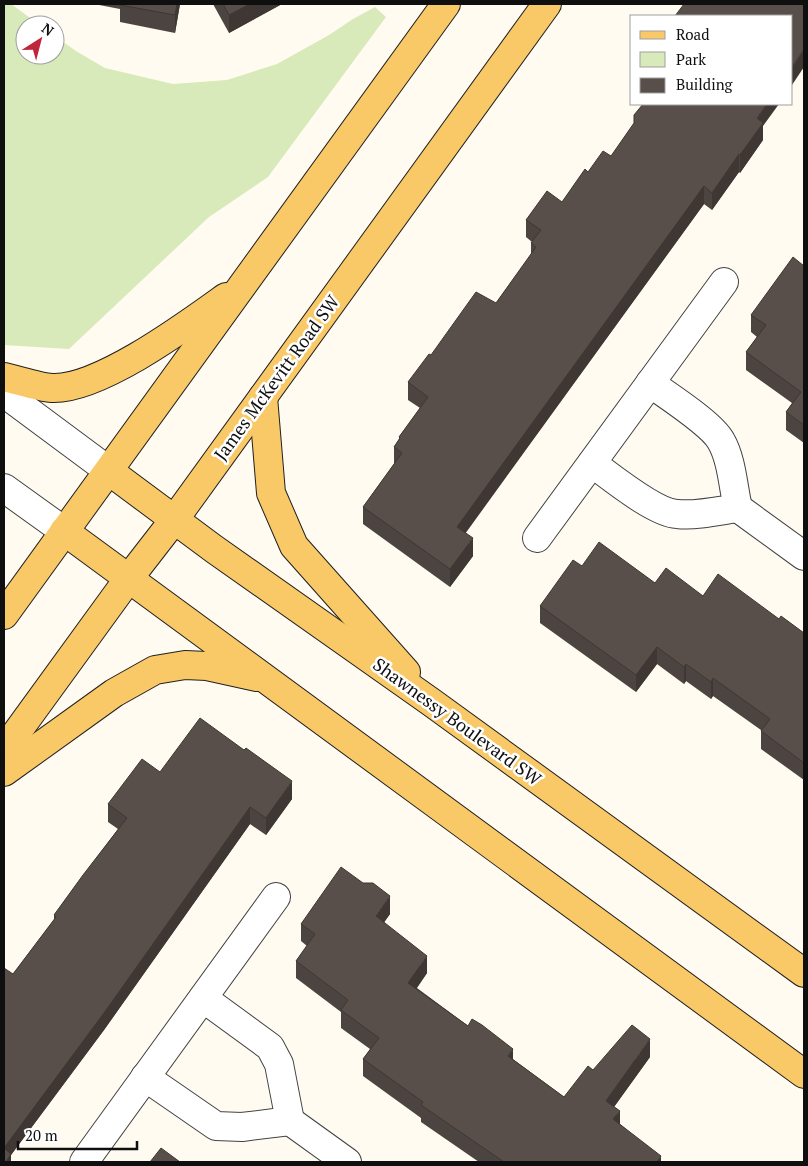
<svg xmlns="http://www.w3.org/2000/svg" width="808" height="1166" font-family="'PT Serif',serif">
<rect width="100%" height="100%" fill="#fffbf1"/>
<!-- green -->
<polygon fill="#d8eaba" points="4,4 11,4 40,25 25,25 25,55 55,55 55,36 76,51 105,68 173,84 227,80 277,64 329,35 353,19 375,7 386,17 268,177 209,217 69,349 4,345"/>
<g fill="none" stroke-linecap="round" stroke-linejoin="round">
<defs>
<g id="minor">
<polyline points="4,393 109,471"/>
<path d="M592,463C611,477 655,513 677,514C696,516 718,511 738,508C733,487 732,460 721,441C712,424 668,396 650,383"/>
<polyline points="4,488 64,531"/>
<polyline points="738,508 804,556"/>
<polyline points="537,538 724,282"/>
<polyline points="145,1077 216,1126 242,1127 290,1121 279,1064 270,1047 203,998"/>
<polyline points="290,1121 347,1162"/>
<polyline points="84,1162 276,897"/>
</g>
<g id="major">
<path d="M4,377C18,380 38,387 52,388C99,390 187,325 226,297"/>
<polyline points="263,397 271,493 294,546 406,672"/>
<polyline points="109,471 214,549 431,702 804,973"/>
<polyline points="64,531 804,1074"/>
<polyline points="4,615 446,4"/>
<polyline points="4,750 129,578 174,520 547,4"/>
<polyline points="4,772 114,693 155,670 185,665 207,666 257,677"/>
</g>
</defs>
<!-- minor casing -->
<use href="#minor" stroke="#424242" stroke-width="30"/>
<!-- major casing -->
<use href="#major" stroke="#202020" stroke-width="30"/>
<!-- minor -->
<use href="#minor" stroke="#fff" stroke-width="28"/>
<!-- major -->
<use href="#major" stroke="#f9c867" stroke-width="28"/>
</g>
<!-- wall -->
<g fill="#4c4440">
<polygon points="94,4 180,4 175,33 120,22 120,9"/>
<polygon points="213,4 282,4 229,33"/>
<polygon points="763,126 763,140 740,173 739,172 712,210 704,204 465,533 473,556 450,587 363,524 363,507 394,464 394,447 399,439 399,437 420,408 408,400 408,382 431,355 496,303 531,255 531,243 532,242 526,237 526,220 562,202 588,172 611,156"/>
<polygon points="804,266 804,443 786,430 786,412 792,403 746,370 746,352 757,337 751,332 751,315"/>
<polygon points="582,566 655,583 703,596 779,619 804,633 804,780 761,749 761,730 713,696 711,699 686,681 684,684 657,664 636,692 540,623 540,606"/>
<polygon points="160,772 292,799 266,835 250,824 104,1030 11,1155 11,1162 4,1162 13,974 54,920 54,915 118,829 108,822 108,804"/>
<polygon points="390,914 384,922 427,973 417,988 564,1097 593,1070 650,1057 614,1107 620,1124 661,1162 479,1162 421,1122 421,1118 363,1076 363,1059 370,1049 341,1028 341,1012 296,978 296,961 307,946 301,941 301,924"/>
</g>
<!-- shaded-wall -->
<g fill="#3e3734">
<polygon points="177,4 180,4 175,33 175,15"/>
<polygon points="250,4 282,4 229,33 229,15"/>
<polygon points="804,49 804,67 792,85 792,67"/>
<polygon points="767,104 779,104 763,126 763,140 740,173 740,155 757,118"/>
<polygon points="739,154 739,172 712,210 712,193"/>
<polygon points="704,186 704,204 457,545 457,527"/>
<polygon points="473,538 473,556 450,587 450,569"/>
<polygon points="657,647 657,664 636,692 636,675"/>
<polygon points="686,664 686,681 684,684 684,667"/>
<polygon points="713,678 713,696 711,699 711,682"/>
<polygon points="292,781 292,799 266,835 266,818"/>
<polygon points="250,807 250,824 104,1030 11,1155 11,1162 4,1162 4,1148"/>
<polygon points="390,896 390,914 376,934 376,916"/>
<polygon points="427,956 427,973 408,1000 408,983"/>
<polygon points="650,1039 650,1057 606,1118 606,1101"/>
<polygon points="513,1049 513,1066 508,1056"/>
<polygon points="620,1111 620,1128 613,1119"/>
<polygon points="661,1156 661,1162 657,1162"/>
</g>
<!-- building -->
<g fill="#584f4b" stroke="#3e3734">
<polygon points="120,4 177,4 175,15 120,5"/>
<polygon points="223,4 250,4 229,15"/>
<polygon points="684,4 804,4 804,49 792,67 792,16 675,16"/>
<polygon points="643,104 767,104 757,118 763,123 740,155 739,154 712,193 704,186 457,527 473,538 450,569 363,507 402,453 394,447 400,438 399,437 428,397 408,382 429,354 431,355 476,292 496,303 536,247 531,243 541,230 526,220 547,191 562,202 585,169 588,172 603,151 611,156 634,123 634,115"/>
<polygon points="793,257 804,266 804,425 786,412 801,392 746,352 766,325 751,315"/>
<polygon points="599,542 655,583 666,568 703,596 718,574 779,619 781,616 804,633 804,763 761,731 770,719 713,678 711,682 686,664 684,667 657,647 636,675 540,606 573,560 582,566"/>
<polygon points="200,718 244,750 246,748 292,781 266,818 250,807 104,1013 4,1148 4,968 13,974 56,917 54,915 83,875 127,818 108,804 142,759 160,772"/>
<polygon points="341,867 363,883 373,883 390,896 376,916 427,956 408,983 468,1026 472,1019 482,1025 513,1049 508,1056 564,1097 588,1066 593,1070 632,1025 650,1039 606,1101 620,1111 613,1119 661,1156 657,1162 504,1162 421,1105 423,1102 363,1059 379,1038 341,1010 348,1000 296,961 315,934 301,924"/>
<polygon points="4,1148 11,1154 6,1162 4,1162"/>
<polygon points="161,1148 180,1162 150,1162"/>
</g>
<g text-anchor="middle" stroke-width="5" stroke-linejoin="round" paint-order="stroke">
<!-- street labels -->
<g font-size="18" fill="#0f0f0f" stroke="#fff">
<text transform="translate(277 378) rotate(-54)" y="6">James McKevitt Road SW</text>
<text transform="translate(457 722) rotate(36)" y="6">Shawnessy Boulevard SW</text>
</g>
</g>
<!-- border -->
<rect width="808" height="1166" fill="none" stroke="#0f0f0f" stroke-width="10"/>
<!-- legend -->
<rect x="630" y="15" width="162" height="90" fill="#ffffff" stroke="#9f9f9f"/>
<rect x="640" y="31" width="25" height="8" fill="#f9c867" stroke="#9f9f9f"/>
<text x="676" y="40" font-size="15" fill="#0f0f0f">Road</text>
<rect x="640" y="52" width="25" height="15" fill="#d8eaba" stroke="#9f9f9f"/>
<text x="676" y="65" font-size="15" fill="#0f0f0f">Park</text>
<rect x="640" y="78" width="25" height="15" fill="#584f4b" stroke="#9f9f9f"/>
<text x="676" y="90" font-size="15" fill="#0f0f0f">Building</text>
<!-- north arrow -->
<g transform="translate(40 40) rotate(36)"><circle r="24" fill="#ffffff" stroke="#9f9f9f"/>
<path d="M0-4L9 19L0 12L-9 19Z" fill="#c1253b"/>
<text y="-8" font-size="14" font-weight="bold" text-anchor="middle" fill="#0f0f0f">N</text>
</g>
<!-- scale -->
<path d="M18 1141v8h119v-8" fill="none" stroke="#0f0f0f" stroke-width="2.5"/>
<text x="25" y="1141" font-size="15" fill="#0f0f0f" stroke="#ffffff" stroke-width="4" paint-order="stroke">20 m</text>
</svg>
